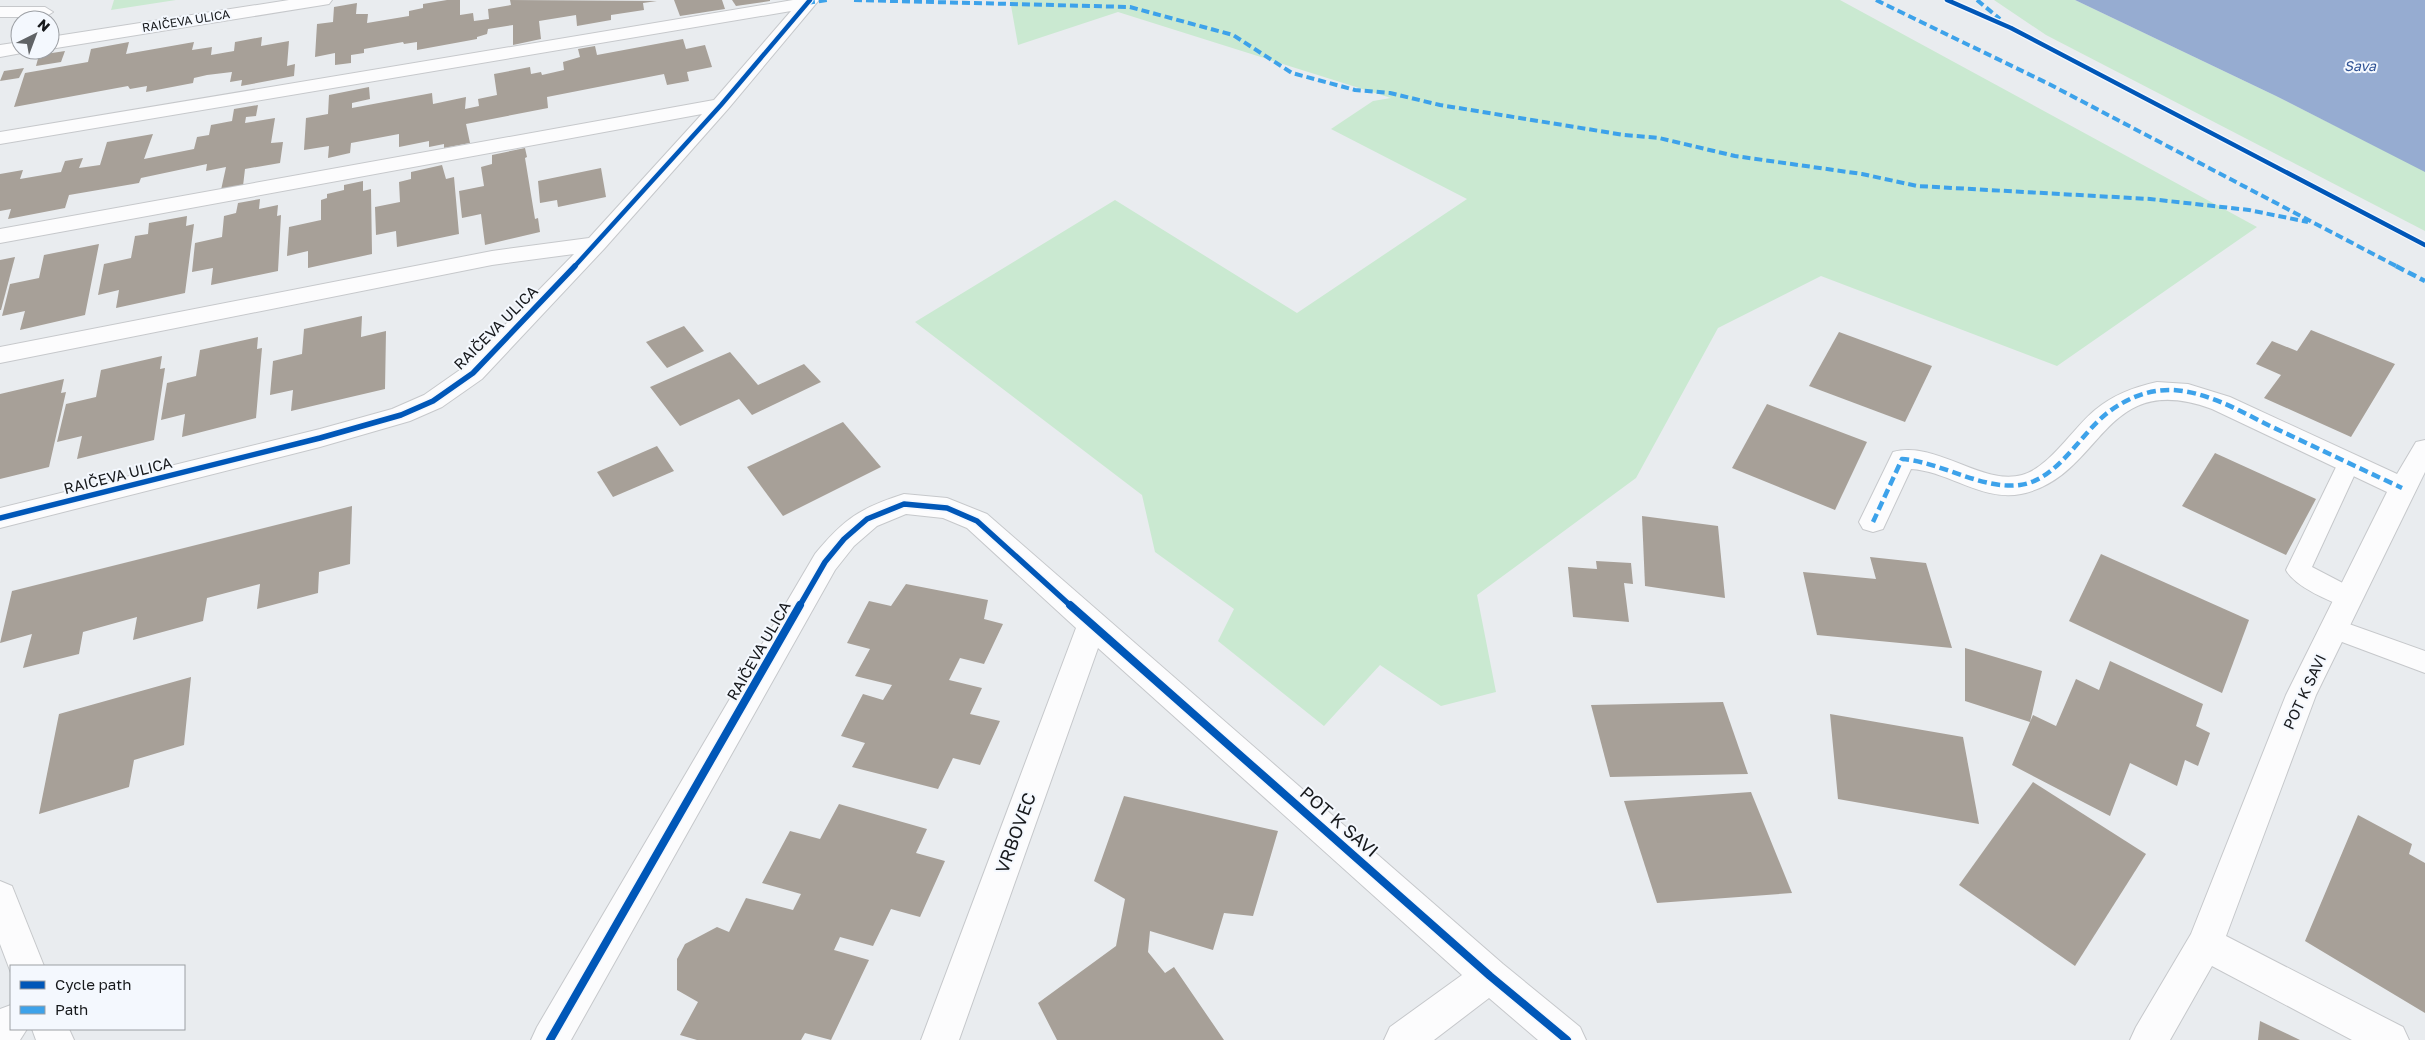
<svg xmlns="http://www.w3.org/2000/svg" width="2425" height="1040" font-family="'Golos Text',sans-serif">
<rect width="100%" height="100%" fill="#e9ecef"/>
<!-- green -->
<g fill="#cae9d1">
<polygon points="114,0 176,0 111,10"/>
<polygon points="1010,0 1840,0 2257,227 2057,366 1821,276 1718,328 1636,478 1477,595 1496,692 1441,706 1380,665 1324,726 1218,641 1234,609 1155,552 1142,495 915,322 1115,200 1297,313 1467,199 1331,129 1373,101 1391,98 1118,12 1018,45"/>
<polygon points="1994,0 2075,0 2276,96 2425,171 2425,231 2046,35"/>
</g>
<!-- water -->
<polygon fill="#96acd1" points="2075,0 2425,0 2425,172 2276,96"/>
<!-- building -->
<g fill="#a7a098">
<polygon points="447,0 460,0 460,15 473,13 474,21 489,19 488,9 511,5 510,0 657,1 643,3 644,10 611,15 611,20 577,26 576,15 539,21 541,39 513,45 513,25 488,29 487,34 477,37 477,39 417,50 417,42 404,44 403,42 364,49 364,53 351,55 351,63 335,65 335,53 315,57 317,24 333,22 334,7 357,3 356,14 368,14 367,23 409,16 409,11 423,8 423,4"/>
<polygon points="674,0 722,0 725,9 680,16"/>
<polygon points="732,0 770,0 770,1 736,6"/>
<polygon points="262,37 261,46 289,41 287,66 295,64 294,76 241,86 242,80 230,82 232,72 207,75 194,78 193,83 146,92 147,86 130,89 128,86 14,107 25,73 88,62 91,49 129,42 126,54 194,42 192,50 212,47 211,55 234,51 235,42"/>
<polygon points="683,39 686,49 705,45 712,67 687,72 689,81 667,85 664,74 547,97 548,108 466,124 470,143 444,148 444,144 429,147 429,141 399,147 399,134 351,143 350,153 328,158 329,146 304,150 306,118 328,114 329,95 369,87 370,99 352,103 352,108 432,93 433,104 466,97 465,109 479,106 478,99 497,95 494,74 530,67 531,74 541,72 542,75 564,70 563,62 580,57 578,49 595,46 597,55"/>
<polygon points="65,51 61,62 36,66 39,55"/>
<polygon points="24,68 19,78 0,81 4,71"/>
<polygon points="258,105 256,116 246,117 245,123 275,118 271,143 283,142 280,163 245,169 243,186 221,190 226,167 206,171 207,164 141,178 139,183 69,195 65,208 8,219 11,209 0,211 0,174 23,170 20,179 61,172 65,161 83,158 79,168 100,165 107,142 153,134 144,159 194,149 197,137 209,135 211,125 232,121 234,109"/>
<polygon points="525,148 527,157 525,158 535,219 538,218 540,232 485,245 481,214 462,218 459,191 484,186 481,167 492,164 492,155"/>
<polygon points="442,165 446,179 454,177 459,234 397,247 396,231 376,235 375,207 400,202 399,182 411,179 411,172"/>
<polygon points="601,168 606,197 558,207 557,200 540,203 538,181"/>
<polygon points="363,181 363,191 371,189 372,254 308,268 308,251 287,256 289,227 321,220 321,200 327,198 327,194 344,190 344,185"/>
<polygon points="260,199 259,209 278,205 277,216 281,215 278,271 211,285 213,268 192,272 195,243 222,237 224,216 236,213 238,203"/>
<polygon points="187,216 186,226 194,224 185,293 116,308 119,290 98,295 104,264 131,258 135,236 148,234 149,223"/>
<polygon points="99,244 85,315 20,330 25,311 2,316 10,284 39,278 44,255"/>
<polygon points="15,257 1,310 0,310 0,260"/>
<polygon points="362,316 361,337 386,331 385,389 291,411 293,390 270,395 273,361 302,354 304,329"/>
<polygon points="684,326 704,351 667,368 646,342"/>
<polygon points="2311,330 2395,364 2351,437 2264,398 2281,375 2256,364 2272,341 2297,351"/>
<polygon points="1839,332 1932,366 1905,422 1809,386"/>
<polygon points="258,337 257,349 262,348 256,418 182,437 185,414 161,420 167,383 196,376 200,350"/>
<polygon points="730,352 758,385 804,364 821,382 752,415 739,399 680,426 650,387"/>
<polygon points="162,356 160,369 165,368 154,440 77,459 82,436 57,442 66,404 96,397 101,370"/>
<polygon points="64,379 61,393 66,392 49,467 0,479 0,394"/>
<polygon points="1767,404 1867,442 1835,510 1732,468"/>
<polygon points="843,422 881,467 783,516 747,467"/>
<polygon points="657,446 674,471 613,497 597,472"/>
<polygon points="2215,453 2316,499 2286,555 2182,506"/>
<polygon points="352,506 350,564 319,572 318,593 257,609 260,584 207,598 203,621 133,640 137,617 83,632 79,654 23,668 32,634 0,643 12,591"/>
<polygon points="1642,516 1718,526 1725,598 1645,586"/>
<polygon points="2101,554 2249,620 2222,693 2069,621"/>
<polygon points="1870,557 1926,563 1952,648 1817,635 1803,572 1876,579"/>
<polygon points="1596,561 1631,563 1633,584 1624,583 1629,622 1573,617 1568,567 1597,569"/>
<polygon points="906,584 988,600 984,619 1003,624 984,664 960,658 949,680 982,688 970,714 1000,721 980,765 953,758 938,789 852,767 865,743 841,736 863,694 883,700 892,685 855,676 870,649 847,643 869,601 891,606"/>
<polygon points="1965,648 2042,671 2030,722 2033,715 2056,726 2076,679 2099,690 2110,661 2203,704 2196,726 2210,733 2198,766 2185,760 2177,786 2130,763 2110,816 2012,765 2030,722 1965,701"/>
<polygon points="191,677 184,745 134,760 129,787 39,814 59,714"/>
<polygon points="1723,702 1748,774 1610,777 1591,705"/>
<polygon points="1830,714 1963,737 1979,824 1838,799"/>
<polygon points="2033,782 2146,854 2075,966 1959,885"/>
<polygon points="1751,792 1792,893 1657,903 1624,801"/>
<polygon points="1124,796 1278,831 1253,916 1224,913 1213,950 1150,931 1148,952 1165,973 1174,967 1224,1040 1057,1040 1038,1003 1116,946 1125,899 1094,881"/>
<polygon points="839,804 927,829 916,853 945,861 920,917 891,909 873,946 840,937 834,950 869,960 831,1040 805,1033 801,1040 697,1040 680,1035 698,1002 677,990 677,959 685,944 717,927 729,932 746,898 793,910 801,894 762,883 790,831 820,839"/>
<polygon points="2358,815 2412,844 2409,854 2425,863 2425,1013 2305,941"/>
<polygon points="2260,1021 2300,1040 2258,1040"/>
</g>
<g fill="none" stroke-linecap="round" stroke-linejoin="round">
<defs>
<g id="lane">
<polygon points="0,7 45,7 53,12 45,17 0,17"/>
<path d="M2349,455L2357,457L2360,463L2312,567L2358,591L2362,598L2358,605L2349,608C2331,602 2295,587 2286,570L2338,463L2341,457Z"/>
<polygon points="2335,619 2425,651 2425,673 2326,636 2322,629 2326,622"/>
</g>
<g id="street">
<polygon points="289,0 332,0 329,4 323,5 50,49 50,37"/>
<polygon points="793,0 819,0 728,109 604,249 482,379 442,407 410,421 320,447 0,528 0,508 320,429 392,409 424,395 464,367 574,254 492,265 0,363 0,347 492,251 589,238 702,114 0,243 0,229 714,100 791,11 0,144 0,132"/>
<polygon points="20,42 20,50 28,50 27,52 0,57 0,45"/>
<path d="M2157,382L2188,384L2230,397L2397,474L2416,442L2425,440V472L2316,695L2226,936L2403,1027L2409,1040H2352L2212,966L2170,1040H2130L2136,1027L2191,934L2286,695L2387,492L2212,409C2101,368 2104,477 2021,494C1983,502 1948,471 1911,469L1883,529L1873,532L1863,529L1859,522L1893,452C1936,440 1981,486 2022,475C2050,467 2073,428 2095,410C2113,395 2134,387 2157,382Z"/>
<path d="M904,494L947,498L987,514L1503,964L1580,1027L1586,1040H1538L1489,998L1434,1040H1384L1390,1027L1462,975L1098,648L959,1040H921L1076,628L967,528L943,518L906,514L877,526L854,546L835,570L571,1040H531L537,1027L815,554C844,519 860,508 904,494Z"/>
<polygon points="0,881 12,886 44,966 11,966 11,973 0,944"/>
<polygon points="11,1005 11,1029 27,1029 20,1040 0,1040 0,1009"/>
<polygon points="32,1029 69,1029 74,1040 36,1040"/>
</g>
</defs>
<!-- lane casing -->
<use href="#lane" stroke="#c6c8cb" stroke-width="2"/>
<!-- street casing -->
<use href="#street" stroke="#c6c8cb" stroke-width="2"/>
<!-- lane -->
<use href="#lane" fill="#fcfcfd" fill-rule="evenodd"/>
<!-- street -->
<use href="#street" fill="#fcfcfd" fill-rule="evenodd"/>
<!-- quiet-far1 -->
<g stroke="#3da2ea" stroke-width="4" stroke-dasharray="8 4" stroke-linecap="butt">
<polyline points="854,0 1130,7 1233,35 1292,73 1355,90 1390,93 1440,105 1624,135 1659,138 1735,156 1862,174 1917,186 2150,199 2249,210 2308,222"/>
<polyline points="1876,0 2049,84 2398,267"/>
<polyline points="1977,0 2000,19"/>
<polyline points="807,3 827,0"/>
</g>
<!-- quiet -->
<g stroke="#3da2ea" stroke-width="4.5" stroke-dasharray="9 4.5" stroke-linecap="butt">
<polyline points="2396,266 2425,281"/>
<path d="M1873,522L1902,459C1941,462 1982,490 2020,485C2057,480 2079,436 2106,414C2125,399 2148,389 2173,390C2207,392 2238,410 2268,425C2313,446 2357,467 2402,488"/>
</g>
<defs>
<g id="cycleway-far2">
<polyline points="1947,0 2011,28 2425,245"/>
<polyline points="574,267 721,105 810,0"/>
</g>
<g id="cycleway-far1">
<polyline points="0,518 320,438 401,415 433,401 473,373 575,266"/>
<polyline points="799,607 825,562 844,539 867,519 904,504 947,508 977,521 1072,607"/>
</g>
<g id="cycleway">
<polyline points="1070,605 1490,976 1567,1040"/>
<polyline points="550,1040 800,605"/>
</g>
</defs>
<!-- cycleway-far2 casing -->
<use href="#cycleway-far2" stroke="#f4f8fe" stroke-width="7"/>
<!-- cycleway-far1 casing -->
<use href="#cycleway-far1" stroke="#f4f8fe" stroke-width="9"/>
<!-- cycleway casing -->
<use href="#cycleway" stroke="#f4f8fe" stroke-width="11"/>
<!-- cycleway-far2 -->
<use href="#cycleway-far2" stroke="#0057b8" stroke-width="4.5"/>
<!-- cycleway-far1 -->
<use href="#cycleway-far1" stroke="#0057b8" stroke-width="5.5"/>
<!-- cycleway -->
<use href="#cycleway" stroke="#0057b8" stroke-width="8"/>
</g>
<g text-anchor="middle" stroke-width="4" stroke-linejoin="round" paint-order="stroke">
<!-- far-street labels -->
<g font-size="12" fill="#17191c" stroke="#f4f8fe">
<text transform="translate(186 21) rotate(-9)" y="4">RAIČEVA ULICA</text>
</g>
<!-- far-water labels -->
<g font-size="14" font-style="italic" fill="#305395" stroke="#f4f8fe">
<text x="2360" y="71">Sava</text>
</g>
<!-- street labels -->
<g font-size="15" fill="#17191c" stroke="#f4f8fe">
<text transform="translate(496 328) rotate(-45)" y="5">RAIČEVA ULICA</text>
<text transform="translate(118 476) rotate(-14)" y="5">RAIČEVA ULICA</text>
<text transform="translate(759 651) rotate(-60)" y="5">RAIČEVA ULICA</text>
<text transform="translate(2305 692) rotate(-65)" y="5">POT K SAVI</text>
</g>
<!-- near-street labels -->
<g font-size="18" fill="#17191c" stroke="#f4f8fe">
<text transform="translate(1339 822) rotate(41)" y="6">POT K SAVI</text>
<text transform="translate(1016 833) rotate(-70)" y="6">VRBOVEC</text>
</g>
</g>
<!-- legend -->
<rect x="10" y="965" width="175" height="65" fill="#f4f8fe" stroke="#9c9fa4"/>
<rect x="20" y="981" width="25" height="8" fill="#0057b8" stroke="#9c9fa4"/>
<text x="55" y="990" font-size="15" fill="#17191c">Cycle path</text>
<rect x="20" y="1006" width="25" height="8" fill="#3da2ea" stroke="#9c9fa4"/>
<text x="55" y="1015" font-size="15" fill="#17191c">Path</text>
<!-- north arrow -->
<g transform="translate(35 35) rotate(42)"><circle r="24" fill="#f4f8fe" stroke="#9c9fa4"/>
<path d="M0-4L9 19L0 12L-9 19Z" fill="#606366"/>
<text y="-8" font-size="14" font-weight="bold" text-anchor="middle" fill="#17191c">N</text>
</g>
</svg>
